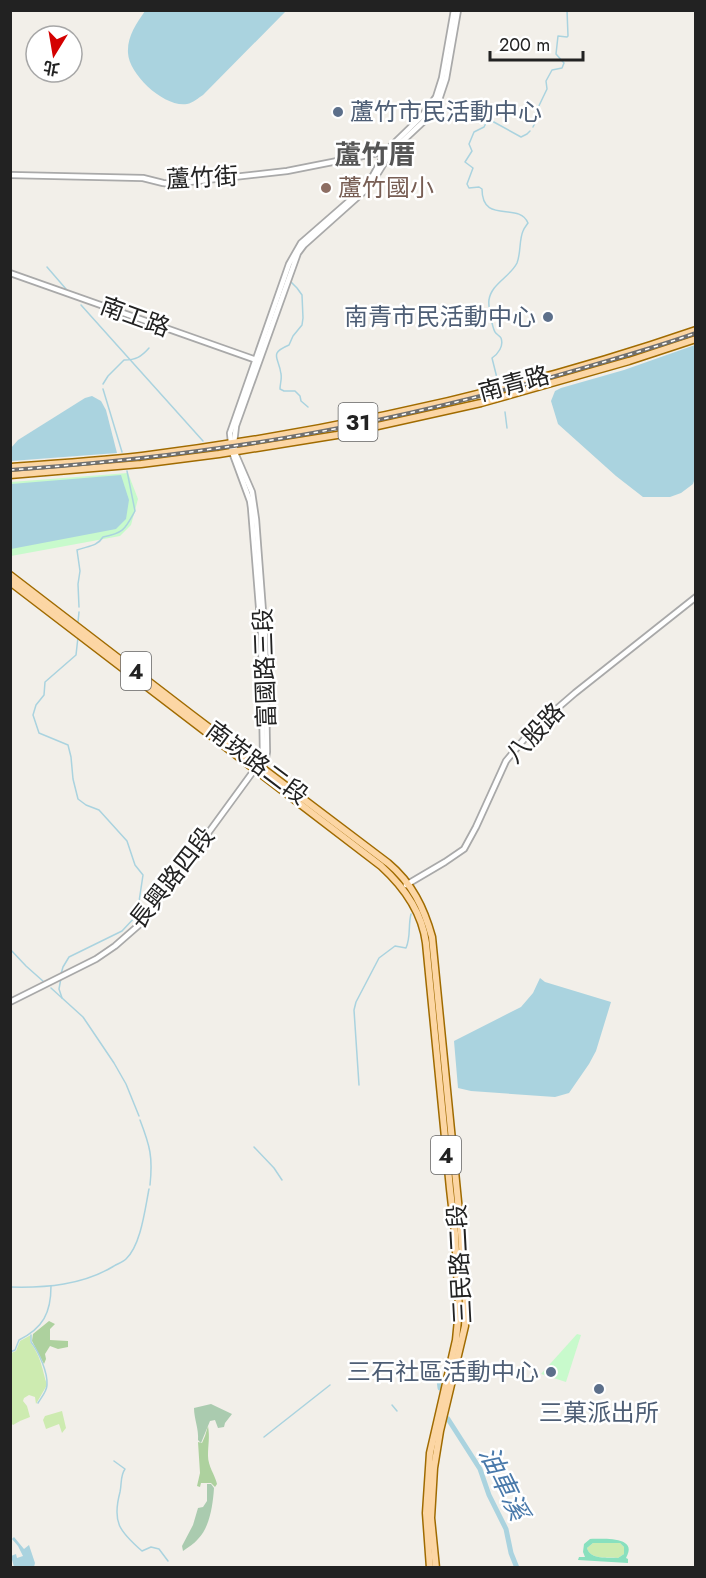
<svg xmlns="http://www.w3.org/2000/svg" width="706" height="1578" font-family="Jost,'Noto Sans TC',sans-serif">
<rect width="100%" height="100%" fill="#f2efe9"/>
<!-- grass -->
<g fill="#cdebb0">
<path d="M31,1335L30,1342C41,1356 42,1369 47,1385L36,1404L35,1397L29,1395L24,1398L23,1401L27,1406L30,1417L20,1421L13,1425L10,1422L11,1353L16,1351L20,1341Z"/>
<polygon points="62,1411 66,1428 62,1433 59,1424 46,1429 43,1420 45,1416"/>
<path d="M593,1543H620L624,1547V1554L618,1558C608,1557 590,1560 587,1548Z"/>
</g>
<!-- forest -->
<g fill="#add19e">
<polygon points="49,1321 55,1324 50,1329 50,1340 68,1341 68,1347 58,1349 50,1346 45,1354 46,1359 44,1364 32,1341 33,1334"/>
<path d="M208,1426C210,1438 208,1444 208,1456C208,1466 215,1475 217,1484L215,1487L211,1483H201L200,1487L197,1486L200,1473L198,1442L202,1443L205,1436Z"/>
</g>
<!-- cemetery -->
<g fill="#aacbaf">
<path d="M211,1404L232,1414L225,1423L224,1427L218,1428L215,1420L210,1421L201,1443L198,1440C199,1429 194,1419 194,1408Z"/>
<path d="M207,1484H211L214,1488C213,1504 210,1527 198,1539C194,1544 188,1547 183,1551L182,1546L193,1525L198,1508L203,1507L207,1501Z"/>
</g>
<!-- park -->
<g fill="#c8facc">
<polygon points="128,473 138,499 131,525 120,536 11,556 11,482"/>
<polygon points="577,1334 581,1335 566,1382 541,1374"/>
</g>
<!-- pitch -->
<path fill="#88e0be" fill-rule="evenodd" d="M590,1539C603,1539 639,1536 626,1558L628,1559V1563L578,1560L579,1557H585L583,1552L584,1544ZM593,1543H620L624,1547V1554L618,1558C608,1557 590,1560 587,1548Z"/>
<!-- water -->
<g fill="#aad3df">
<path d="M145,11V10L286,11L203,95C198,98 193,103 187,104C165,108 129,75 128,53C127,37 136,24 145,11Z"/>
<polygon points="695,345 695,478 693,484 681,493 670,497 643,497 616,476 558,424 551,401 555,391 561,388 624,370"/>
<polygon points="92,396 101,401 106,410 117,453 11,461 11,448 18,440 85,398"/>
<polygon points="121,475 129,500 126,519 116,529 11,549 11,484"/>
<polygon points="540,978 545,982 611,1002 596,1051 589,1064 569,1093 555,1097 471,1091 458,1088 454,1041 521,1007 533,993"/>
<polygon points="14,1537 24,1549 29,1545 35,1563 34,1567 14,1567 11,1556 16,1554 17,1558 23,1556 18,1546 12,1539"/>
</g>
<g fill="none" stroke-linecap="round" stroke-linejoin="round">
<!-- stream -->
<g stroke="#aad3df" stroke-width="1.5">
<polyline points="533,127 536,121 535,114 547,89 546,81 552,70 562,68 564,63 556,54 558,36 567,37 568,36 567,10"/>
<polyline points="47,267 66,289"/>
<path d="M290,281L297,288L302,295L303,318L302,325L293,336L289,345C268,354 279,357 281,374C282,379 280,384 280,389L284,391H295L300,396L301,401L308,407"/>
<polyline points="81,305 203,441"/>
<path d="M498,382L492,358C498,354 504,346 501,338C500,336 496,334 495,332C492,327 488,304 489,300C491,284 510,277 517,263C521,253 519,240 523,231C524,228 526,226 528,223C519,201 482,225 482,189L479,187L469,188L467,184L473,168L465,162L472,151L469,144L474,132L484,127L487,121H492L521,137L527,134L530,131"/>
<path d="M103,384L108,376L124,360C136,360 141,357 149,348"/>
<polyline points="103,389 122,452"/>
<polyline points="505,412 507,428"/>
<path d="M79,607L78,584L80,571L77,550C87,546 97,547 103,537C124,533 125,529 135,511L127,471"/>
<polyline points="78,622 79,612"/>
<polyline points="10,949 26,966 44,982"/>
<polyline points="61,974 63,967 69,957 122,931 137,915 143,875 135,865 127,841 99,810 86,805 78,799 73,779 71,757 68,745 39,733 33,715 36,705 44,695 45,682 76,655 78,637"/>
<polyline points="61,978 59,989 62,998"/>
<polyline points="51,988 83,1017 114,1063 126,1084 139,1116"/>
<path d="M359,1085L354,1010L356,1002L379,958L395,946L406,948C411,937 408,925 411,914"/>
<path d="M140,1120C150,1146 153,1157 150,1185"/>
<polyline points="254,1147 274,1168 282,1180"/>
<path d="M10,1287C46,1288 83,1285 114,1266C117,1264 123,1262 126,1259C141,1245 145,1209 149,1189"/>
<path d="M31,1335V1342C39,1352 48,1373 47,1385C47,1391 41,1398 38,1403"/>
<path d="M10,1352L15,1350L19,1340C43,1328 51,1313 51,1286"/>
<polyline points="392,1405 397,1411"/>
<polyline points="264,1437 330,1385"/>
<path d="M114,1461L125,1469C120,1476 122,1483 120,1492C112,1522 119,1531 142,1551L151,1547L159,1549L168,1561"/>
</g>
<!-- river -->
<g stroke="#aad3df" stroke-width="5">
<polyline points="439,1380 440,1388"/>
<polyline points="448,1419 480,1469 489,1495 506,1529 511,1553 517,1568"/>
</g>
<defs>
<g id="minor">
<polyline points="10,175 143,178 163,183 171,184 287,171 388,151"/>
<polyline points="10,273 256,360"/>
<polyline points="260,768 265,763 267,752 265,638 256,519 252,492 236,455 234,443 236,426 298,253 304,245 370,186 391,152 423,122 439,100 446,79 458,10"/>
<polyline points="406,885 445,862 464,849 476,827 506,761 531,731 575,693 696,597"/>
<polyline points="10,1002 96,959 115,946 139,925 168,888 263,758 261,632 251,508 250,501 232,452 230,433 289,264 301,243 364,188 371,179 387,150 421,117 436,97 442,78 454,10"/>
</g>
<g id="major">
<path d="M10,467C54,464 99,461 142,456C330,432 516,392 696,330"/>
<polyline points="10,475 141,464 219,454 337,435 481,403 629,361 696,339"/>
<path d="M10,575L191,714L388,863C412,883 424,908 432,937L461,1232L466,1304L465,1326L440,1431L434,1468L431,1518L436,1568"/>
<path d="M10,582L381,866C404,887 422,912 426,943L450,1189L455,1233L459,1309L456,1340L430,1453L426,1513L430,1568"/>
<path d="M456,1365C462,1362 466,1363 471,1367"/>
</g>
</defs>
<!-- minor casing -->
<use href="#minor" stroke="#a9a9a9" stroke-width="8"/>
<!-- major casing -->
<use href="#major" stroke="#a06b00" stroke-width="9"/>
<!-- minor -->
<use href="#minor" stroke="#fff" stroke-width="4.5"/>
<!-- major -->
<use href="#major" stroke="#fcd6a4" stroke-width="6"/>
<defs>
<path id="rail" d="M10,470C80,465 150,458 219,448C331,433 443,407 552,377C600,363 648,350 696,333"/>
</defs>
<!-- rail casing -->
<use href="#rail" stroke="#707070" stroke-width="4"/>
<!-- rail -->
<use href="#rail" stroke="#fff" stroke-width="1.5" stroke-dasharray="4.5" stroke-linecap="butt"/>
</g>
<!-- markers -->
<g fill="#5c6f8a" stroke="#fff" stroke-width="2">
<circle cx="338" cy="112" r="6"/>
<circle cx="548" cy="317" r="6"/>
<circle cx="551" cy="1372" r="6"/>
<circle cx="599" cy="1389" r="6"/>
</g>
<circle fill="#8d6e63" stroke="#fff" stroke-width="2" cx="326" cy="188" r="6"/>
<g text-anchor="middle" stroke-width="5" stroke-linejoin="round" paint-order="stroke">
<!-- shield labels -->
<g fill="#fff" stroke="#646464" stroke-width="1.5">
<rect x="338.5" y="403" width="39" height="38" rx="4.5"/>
<rect x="121" y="652" width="30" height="38" rx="4.5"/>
<rect x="431" y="1136" width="30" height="38" rx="4.5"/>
</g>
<g font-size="22" font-weight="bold" fill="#222">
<text x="358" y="430">31</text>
<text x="136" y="679">4</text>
<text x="446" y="1163">4</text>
</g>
<!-- service labels -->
<g font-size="24" fill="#4e5e75" stroke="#fff" text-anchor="end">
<text x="350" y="120" text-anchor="start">蘆竹市民活動中心</text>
<text x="536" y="325">南青市民活動中心</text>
<text x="539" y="1380">三石社區活動中心</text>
<text x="599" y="1421" text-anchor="middle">三菓派出所</text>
</g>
<!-- street labels -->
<g font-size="24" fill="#222" stroke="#fff">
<text transform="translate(202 178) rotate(-3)" y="8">蘆竹街</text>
<text transform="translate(135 317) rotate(20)" y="8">南工路</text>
<text transform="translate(514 384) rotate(-15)" y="8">南青路</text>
<text transform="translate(265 668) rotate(-92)" y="8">富國路三段</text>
<text transform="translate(535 733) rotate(-46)" y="8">八股路</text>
<text transform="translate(257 763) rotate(37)" y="8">南崁路二段</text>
<text transform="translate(172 878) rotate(-52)" y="8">長興路四段</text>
<text transform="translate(460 1264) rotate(-93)" y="8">三民路二段</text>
</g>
<!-- education labels -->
<g font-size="24" fill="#785e54" stroke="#fff" text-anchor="start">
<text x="338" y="196">蘆竹國小</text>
</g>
<!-- water labels -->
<g font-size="26" font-style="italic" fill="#4a7aab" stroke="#fff">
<text transform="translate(504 1483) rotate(64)" y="9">油車溪</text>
</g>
<!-- quarter labels -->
<g font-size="27" font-weight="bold" fill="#555" stroke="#fff">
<text x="375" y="164">蘆竹厝</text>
</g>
</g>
<!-- border -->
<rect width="706" height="1578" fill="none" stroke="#222222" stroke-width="24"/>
<!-- north arrow -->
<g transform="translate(54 54) rotate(191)"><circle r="28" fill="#ffffff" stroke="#a7a7a7" stroke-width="1.5"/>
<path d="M0-4.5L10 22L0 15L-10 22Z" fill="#d40000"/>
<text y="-9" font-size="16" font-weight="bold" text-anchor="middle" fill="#222222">北</text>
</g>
<!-- scale -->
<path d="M490 51v9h93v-9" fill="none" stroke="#222222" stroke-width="3"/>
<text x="499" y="51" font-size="18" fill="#222222" stroke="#ffffff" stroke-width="4.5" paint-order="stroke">200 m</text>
</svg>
